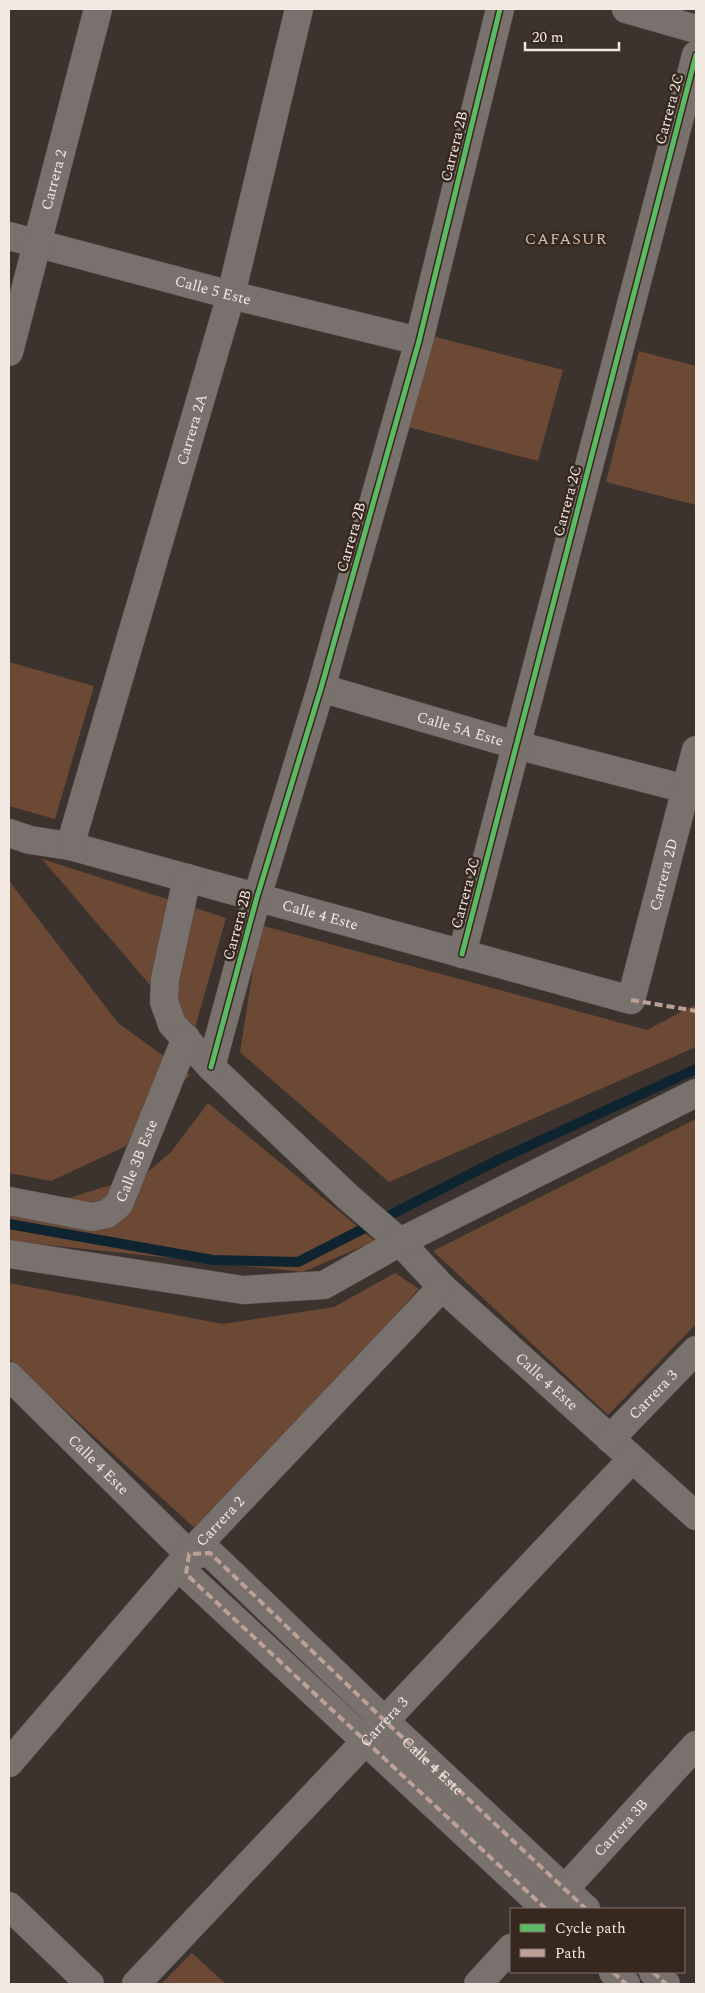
<svg xmlns="http://www.w3.org/2000/svg" width="705" height="1993" font-family="Spectral,serif">
<rect width="100%" height="100%" fill="#3c332f"/>
<!-- green -->
<g fill="#6b4934">
<polygon points="432,336 563,370 538,461 408,427"/>
<polygon points="639,351 696,366 696,505 606,482"/>
<polygon points="9,662 94,686 55,819 9,806"/>
<polygon points="42,859 226,918 193,1035"/>
<polygon points="9,881 118,1023 190,1075 126,1146 51,1181 9,1173"/>
<polygon points="260,925 647,1030 696,1004 696,1047 389,1182 240,1052"/>
<polygon points="208,1103 375,1241 303,1272 9,1241 9,1197 52,1203 144,1175 171,1152"/>
<polygon points="696,1119 696,1324 608,1415 433,1251"/>
<polygon points="395,1273 419,1289 199,1532 9,1359 9,1283 223,1324 334,1307"/>
<polygon points="192,1953 226,1984 161,1984"/>
</g>
<g fill="none" stroke-linecap="round" stroke-linejoin="round">
<!-- stream -->
<polyline stroke="#0e2430" stroke-width="10" points="9,1224 213,1260 298,1262 498,1160 696,1069"/>
<defs>
<g id="minor">
<polyline points="626,9 696,29"/>
<path id="s1" d="M9,236L231,295L419,341"/>
<path id="s2" d="M9,352L98,9"/>
<path id="s3" d="M321,688L516,745L686,789"/>
<path id="s4" d="M9,833L30,840L70,846L631,1000L696,750"/>
<path id="s5" d="M70,846L231,295L299,9"/>
<path id="s6" d="M187,878L165,979L164,1002L172,1024L211,1067L348,1197L400,1242L442,1287L696,1516"/>
<polyline points="462,954 696,55"/>
<polyline points="211,1067 257,897 321,688 419,341 500,9"/>
<path id="s7" d="M9,1201L92,1217L107,1214L119,1204L186,1038"/>
<polyline points="9,1254 243,1290 324,1285 400,1242 696,1093"/>
<path id="s8" d="M9,1376L189,1554L210,1553L385,1721L586,1909"/>
<path id="s9" d="M610,1439L696,1350"/>
<polyline points="189,1554 186,1574 546,1909"/>
<path id="s10" d="M9,1763L189,1554L442,1287"/>
<path id="s11" d="M552,1903L696,1745"/>
<polyline points="9,1906 90,1984"/>
<polyline points="613,1972 626,1984"/>
<polyline points="653,1972 666,1984"/>
<path id="s12" d="M136,1984L632,1459"/>
<polyline points="478,1984 511,1948"/>
</g>
</defs>
<!-- minor casing -->
<use href="#minor" stroke="#59514c" stroke-width="29"/>
<!-- minor -->
<use href="#minor" stroke="#78716d" stroke-width="28"/>
<!-- quiet -->
<g stroke="#bda197" stroke-width="4" stroke-dasharray="8 4" stroke-linecap="butt">
<polyline points="631,1000 696,1011"/>
<path id="s13" d="M546,1909L186,1574L189,1554L210,1553L385,1721L586,1909"/>
<polyline points="613,1972 626,1984"/>
<polyline points="653,1972 666,1984"/>
</g>
<defs>
<g id="cycleway">
<polyline points="462,954 696,55"/>
<polyline points="211,1067 257,897 321,688 419,341 500,9"/>
</g>
</defs>
<!-- cycleway casing -->
<use href="#cycleway" stroke="#37281f" stroke-width="8"/>
<!-- cycleway -->
<use href="#cycleway" stroke="#5cba63" stroke-width="5"/>
</g>
<g text-anchor="middle" stroke-width="5" stroke-linejoin="round" paint-order="stroke">
<!-- street labels -->
<g font-size="15" fill="#f3e9e3" stroke="#37281f">
<text transform="translate(669 109) rotate(-75)" y="5">Carrera 2C</text>
<text transform="translate(454 146) rotate(-76)" y="5">Carrera 2B</text>
<text dy="5" stroke="none"><textPath href="#s2" startOffset="178">Carrera 2</textPath></text>
<text dy="5" stroke="none"><textPath href="#s1" startOffset="211">Calle 5 Este</textPath></text>
<text dy="5" stroke="none"><textPath href="#s5" startOffset="434">Carrera 2A</textPath></text>
<text transform="translate(567 501) rotate(-75)" y="5">Carrera 2C</text>
<text transform="translate(351 537) rotate(-74)" y="5">Carrera 2B</text>
<text dy="5" stroke="none"><textPath href="#s3" startOffset="145">Calle 5A Este</textPath></text>
<text dy="5" stroke="none"><textPath href="#s4" startOffset="774">Carrera 2D</textPath></text>
<text transform="translate(465 893) rotate(-75)" y="5">Carrera 2C</text>
<text dy="5" stroke="none"><textPath href="#s4" startOffset="322">Calle 4 Este</textPath></text>
<text transform="translate(237 925) rotate(-75)" y="5">Carrera 2B</text>
<text dy="5" stroke="none"><textPath href="#s7" startOffset="162">Calle 3B Este</textPath></text>
<text dy="5" stroke="none"><textPath href="#s6" startOffset="668">Calle 4 Este</textPath></text>
<text dy="5" stroke="none"><textPath href="#s9" startOffset="62">Carrera 3</textPath></text>
<text dy="5" stroke="none"><textPath href="#s8" startOffset="126">Calle 4 Este</textPath></text>
<text dy="5" stroke="none"><textPath href="#s10" startOffset="321">Carrera 2</textPath></text>
<text dy="5" stroke="none"><textPath href="#s12" startOffset="361">Carrera 3</textPath></text>
<text dy="5" stroke="none"><textPath href="#s13" startOffset="841">Calle 4 Este</textPath></text>
<text dy="5" stroke="none"><textPath href="#s11" startOffset="102">Carrera 3B</textPath></text>
</g>
<!-- neighbourhood labels -->
<g font-size="16" letter-spacing="1" fill="#cfbcb0" stroke="#37281f">
<text x="566" y="244">CAFASUR</text>
</g>
</g>
<!-- border -->
<rect width="705" height="1993" fill="none" stroke="#f3e9e3" stroke-width="20"/>
<!-- legend -->
<rect x="510" y="1908" width="175" height="65" fill="#37281f" stroke="#82756d"/>
<rect x="520" y="1924" width="25" height="8" fill="#5cba63" stroke="#82756d"/>
<text x="555" y="1933" font-size="15" fill="#f3e9e3">Cycle path</text>
<rect x="520" y="1949" width="25" height="8" fill="#bda197" stroke="#82756d"/>
<text x="555" y="1958" font-size="15" fill="#f3e9e3">Path</text>
<!-- scale -->
<path d="M525 42v8h94v-8" fill="none" stroke="#f3e9e3" stroke-width="2.5"/>
<text x="532" y="42" font-size="15" fill="#f3e9e3" stroke="#37281f" stroke-width="4" paint-order="stroke">20 m</text>
</svg>
